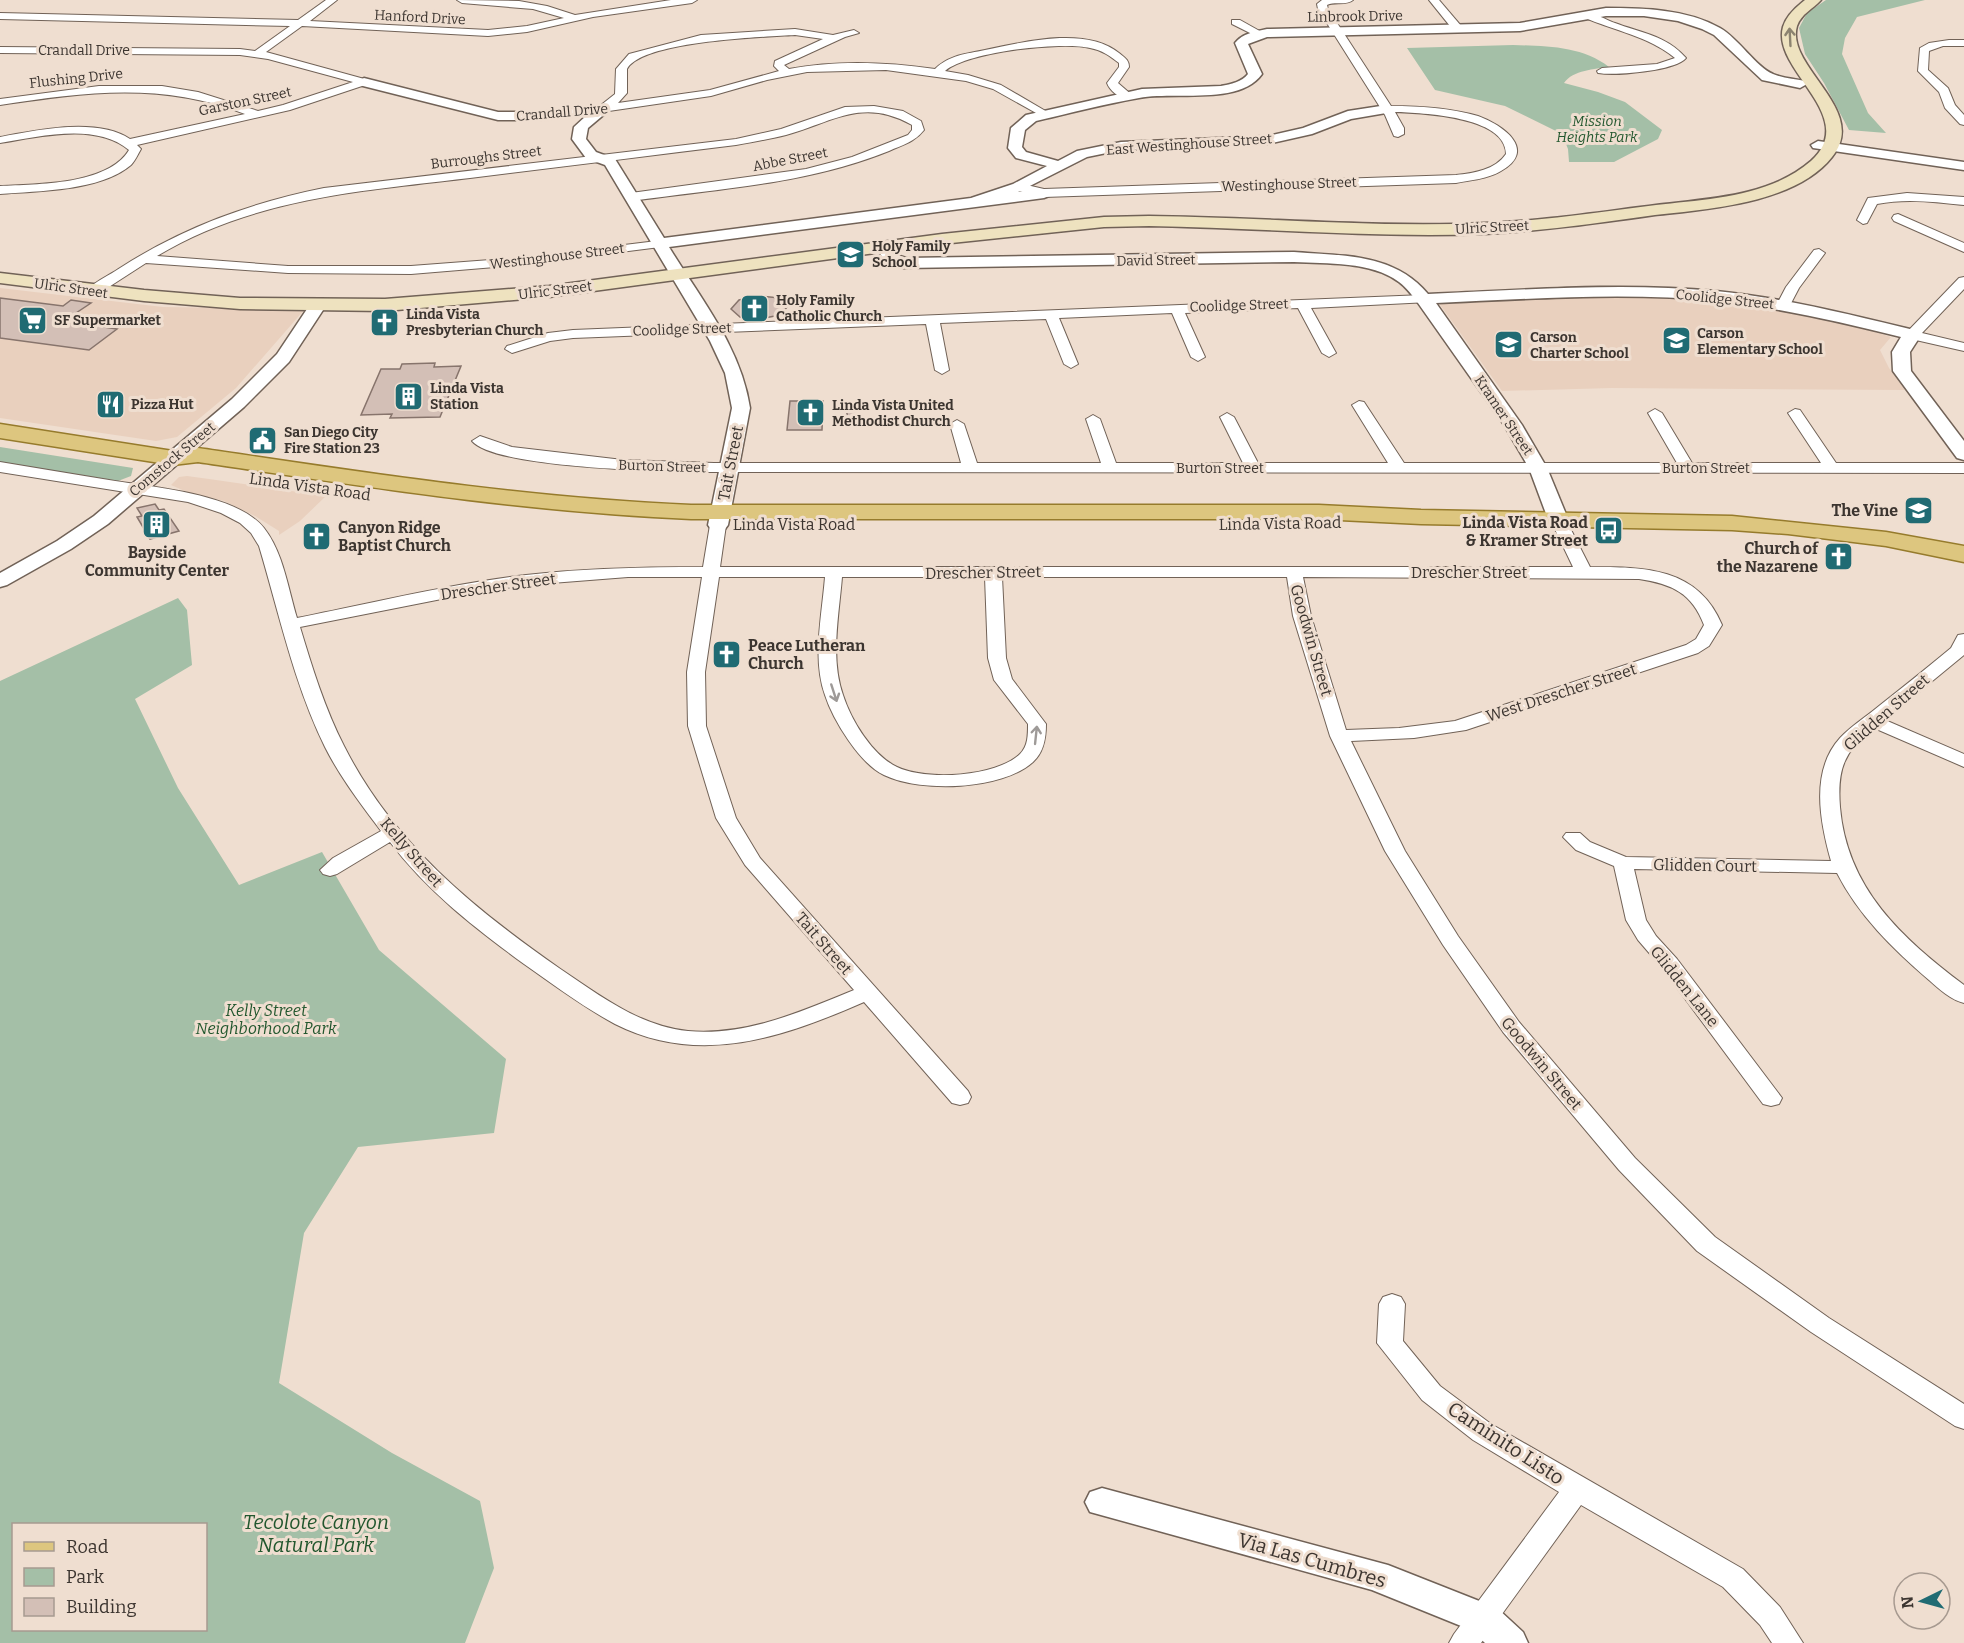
<svg xmlns="http://www.w3.org/2000/svg" width="1964" height="1643" font-family="Bitter,serif">
<rect width="100%" height="100%" fill="#efded0"/>
<!-- built -->
<g fill="#e9d0be">
<polygon points="0,288 163,307 305,309 236,388 177,437 156,441 0,418"/>
<polygon points="1605,294 1719,299 1840,321 1891,337 1880,350 1889,368 1905,390 1612,388 1502,391 1438,302"/>
<polygon points="187,476 209,479 326,496 300,521 279,535 279,531 255,516 224,501 187,492 171,485 179,477"/>
</g>
<!-- green -->
<g fill="#a4bfa7" fill-rule="evenodd">
<polygon points="1826,0 1925,0 1857,17 1845,38 1842,54 1868,113 1886,133 1849,130 1824,83 1805,54 1799,28 1807,13"/>
<path d="M1513,45C1546,46 1582,46 1609,67C1595,69 1573,70 1564,83L1598,92L1625,102L1662,130L1658,139L1614,162H1569L1568,149L1562,134L1505,106L1435,90L1407,48Z"/>
<polygon points="0,447 133,468 131,476 118,481 0,462"/>
<path d="M178,598L187,610L192,665L135,699L178,788L239,885L322,852L379,950L506,1059L494,1133L358,1147L304,1233L279,1383L392,1453L480,1501L494,1568L465,1643H0V681ZM14,1524H206V1630H14Z"/>
</g>
<!-- building -->
<g fill="#d3bfb6" stroke="#87746c" stroke-width="1.5">
<polygon points="759,296 780,298 788,306 780,315 760,319 740,317 731,309 739,300"/>
<polygon points="0,298 63,306 71,300 91,303 64,321 117,329 89,350 0,338"/>
<polygon points="435,363 434,367 461,366 440,417 390,418 392,414 361,415 381,369 400,369 402,364"/>
<polygon points="790,401 823,401 822,430 787,430"/>
<polygon points="847,402 860,402 859,418 847,418"/>
<polygon points="155,504 159,510 164,509 179,531 150,539 137,517 142,516 137,508"/>
</g>
<g fill="none" stroke-linecap="round" stroke-linejoin="round">
<defs>
<g id="minor">
<path d="M326,0H337L310,21L488,30L527,26L564,18L533,9L462,3L457,0L519,1L547,6L575,15L671,0H697L692,3L593,17L527,32L488,36L302,26L266,52L368,80V84L290,110L137,145L141,149C138,154 135,161 131,165C101,191 38,191 0,194V186C37,184 108,185 129,150C95,122 39,137 0,143V137C37,130 97,117 130,139L245,114C162,82 86,92 0,105V99L99,86H162L198,92L258,111L283,105L353,82L268,59L240,55L0,53V47L240,49L255,51L290,26L0,19V13L298,20Z"/>
<path d="M1322,0H1353C1346,6 1335,1 1327,5L1328,9L1391,106C1420,106 1450,108 1478,116C1503,125 1538,150 1501,171C1488,179 1471,180 1456,183L1044,197L1014,190L1012,187L1018,183L1044,189L1456,175C1474,173 1495,170 1506,154C1506,116 1422,113 1395,112L1404,128V134L1398,137L1394,136L1385,115L1318,9L1317,4Z"/>
<polygon points="1429,0 1439,0 1462,27 1462,31 1454,31"/>
<path d="M1583,13C1594,11 1605,20 1615,23C1641,33 1666,35 1686,58C1675,71 1615,76 1598,73L1597,71L1602,68L1657,64L1675,58C1648,36 1615,31 1583,17Z"/>
<polygon points="1232,20 1240,20 1265,34 1256,36 1232,24"/>
<path d="M795,29L833,35L854,30L859,33L845,37L784,65L789,69C836,60 888,62 935,69C949,55 966,54 985,50C1023,42 1086,26 1119,53C1125,58 1129,60 1129,67L1118,83L1133,96L1127,99C1118,97 1110,91 1107,83L1119,67V63C1110,56 1102,50 1090,48C1061,41 967,52 945,71L968,75L1001,85L1049,113V117L1045,118L993,89L966,81L886,70L807,72L767,80L711,96L602,112L596,109L615,94L616,69L629,54L701,35ZM795,35L823,39L775,61L774,66L779,71L710,90L618,103L627,93V69C642,41 763,37 795,35Z"/>
<polygon points="1949,40 1964,40 1964,46 1943,46 1929,51 1928,70 1948,88 1955,105 1964,115 1964,125 1960,124 1945,108 1939,92 1918,71 1920,48 1929,43"/>
<path d="M874,106L903,111L921,121L924,130C915,142 902,145 889,151C808,184 717,189 631,201L625,197L631,193L806,169L852,157L908,135L912,130V125C863,97 833,122 786,135C770,139 753,142 736,145C647,156 559,167 470,178C362,191 253,198 157,256L288,266H411L518,258L665,240L666,243L665,246L660,247L518,265L411,274L288,273L146,263L98,294H88L86,291C95,281 110,275 120,268C184,227 250,203 324,188L736,139L781,129L845,107Z"/>
<path d="M1907,193L1964,197V205C1935,202 1906,198 1877,204L1867,223L1863,224L1857,220L1868,198Z"/>
<polygon points="1898,214 1964,243 1964,252 1894,221 1892,218 1894,215"/>
<polygon points="1819,249 1825,253 1799,288 1788,309 1778,309 1776,306 1786,287 1814,250"/>
<polygon points="1964,277 1964,289 1922,333 1964,343 1964,351 1907,338 1905,335 1907,332 1959,278"/>
<polygon points="1424,295 1429,296 1431,299 1429,302 1311,308 1336,353 1329,357 1322,353 1298,308 1185,313 1205,357 1198,361 1191,357 1172,313 1059,318 1078,364 1071,368 1064,364 1046,319 940,323 949,370 942,374 935,370 926,324 573,338 550,341 512,353 505,349 507,346 548,333 573,330"/>
<path d="M1359,401L1364,402L1404,463H1677L1648,413L1655,409L1662,413L1692,463H1821L1788,413L1795,409L1800,410L1836,463H1964V473L691,472C653,471 494,467 472,441L480,436L512,447L623,460L714,463H961L950,424L957,420L964,424L977,463H1101L1086,419L1093,415L1100,419L1116,463H1243L1220,417L1227,413L1234,417L1258,463H1388L1352,405Z"/>
<path d="M0,462C36,468 72,474 109,480C150,487 236,493 264,528C283,552 288,588 297,618C373,603 449,584 526,575C585,568 644,567 703,567L710,525L718,520L726,525L720,567H1573L1550,519L1552,516H1564L1590,567C1644,567 1698,567 1722,625L1709,646L1698,653L1466,730L1414,738L1351,741L1405,851L1458,936L1519,1022L1635,1158L1715,1237L1829,1318L1964,1404V1429L1955,1426L1811,1332L1697,1251L1619,1170L1503,1032L1443,945L1385,851L1330,736L1293,616L1287,577H1002L1006,658L1012,679L1046,724C1046,738 1044,752 1033,762C1002,790 921,793 884,775C860,764 833,720 825,695C812,659 822,615 825,577H719L705,672L706,726L736,818L760,858L968,1091L971,1097L968,1103L960,1105L952,1103L864,1002C784,1037 700,1067 615,1024C583,1007 554,985 524,964C475,928 427,891 390,842L337,874L330,876L323,874L320,870L333,858L381,831C361,804 340,777 325,747C294,684 279,613 259,546L251,533L240,523L221,513L188,502L0,472ZM628,577H702L687,672L688,726L716,818L745,865L854,990C800,1012 747,1036 688,1031C639,1026 599,995 559,968C473,908 393,843 344,746C325,709 312,667 300,627L472,593L526,585ZM842,577H985L988,658L994,680L1028,724C1028,735 1028,746 1020,754C996,777 926,781 897,767C872,755 851,720 843,695C830,658 839,615 842,577ZM1303,577L1639,579C1672,584 1692,593 1704,625L1696,639L1686,645L1455,721L1399,728L1346,730L1311,616Z"/>
<path d="M1964,634V655L1885,720L1964,754V767L1874,728C1844,751 1837,769 1840,807C1847,889 1902,938 1964,985V1003C1951,1000 1939,989 1929,980C1893,949 1859,916 1837,873L1634,869L1646,920L1656,936L1677,959L1782,1098L1779,1104L1771,1106L1763,1104L1663,969L1638,940L1626,920L1614,866L1576,850L1563,837L1566,833H1580L1590,842L1626,857L1831,861C1820,822 1810,771 1840,738C1851,726 1866,717 1879,706C1903,687 1927,668 1951,648L1958,635Z"/>
<polygon points="1392,1294 1401,1297 1405,1304 1403,1341 1440,1386 1491,1424 1743,1569 1780,1607 1803,1643 1772,1643 1760,1625 1723,1587 1581,1505 1481,1643 1449,1643 1454,1634 1559,1492 1473,1440 1422,1400 1377,1343 1379,1304 1383,1297"/>
</g>
<g id="tertiary">
<path d="M1606,8C1643,8 1687,9 1720,28C1738,38 1756,67 1773,74C1782,78 1795,79 1805,81L1807,84L1800,88L1762,80L1714,35L1702,29L1678,21L1644,16H1606L1520,31L1267,37L1248,44L1262,74C1239,106 1174,91 1139,98C1105,104 1070,113 1036,121L1025,130L1022,147L1026,152L1058,161L1077,151L1121,142L1268,136L1303,128L1348,111L1387,105L1394,109L1392,112L1351,119L1312,134L1268,144L1121,150L1087,157L1018,192L1049,190L1052,193L1049,196L1044,198L669,247C700,298 741,347 750,408L728,525L725,529H711L708,525L732,408L725,373L710,341L605,165L586,158L572,139L574,127L587,115L537,120H498L359,85L357,82L364,78L498,112H537L607,106L609,109L607,112L588,128L586,139L596,152L615,159L664,238L971,198L1013,184L1047,166L1016,158L1008,148L1011,128L1026,115L1142,89L1221,86C1231,84 1242,82 1248,74L1235,43C1243,33 1254,32 1267,29L1520,23Z"/>
<polygon points="1818,141 1964,162 1964,170 1813,148 1811,145"/>
<path d="M883,241L889,243L897,255L906,258L1294,252C1343,256 1394,253 1428,294C1524,290 1621,282 1716,291C1785,298 1852,315 1918,331L1921,335L1910,352L1911,371L1964,441V460L1957,458L1893,371L1892,352L1901,337C1840,322 1780,308 1718,301C1624,292 1529,299 1436,303L1522,425L1547,468L1568,519L1565,523H1551L1548,519L1529,468L1504,425L1418,303C1412,295 1407,288 1399,282C1371,261 1327,264 1294,262L904,268L885,261L875,246Z"/>
<polygon points="317,302 325,307 289,362 244,407 108,524 71,549 7,585 0,587 0,573 57,541 94,516 232,399 277,354 311,303"/>
<polygon points="1102,1488 1388,1565 1497,1608 1523,1632 1528,1643 1485,1643 1471,1630 1372,1590 1090,1512 1085,1502 1090,1492"/>
</g>
<path id="secondary" d="M1805,0H1821C1813,9 1801,14 1797,26C1785,67 1870,110 1832,157C1796,203 1709,209 1655,215C1599,223 1542,231 1484,234C1373,238 1261,228 1149,226L1104,227L942,244L549,297L385,311L240,309L144,301L0,283V273L144,290L240,298L385,299L549,286L942,234L1104,217L1149,216C1261,217 1373,228 1485,223C1542,221 1599,212 1656,205C1706,199 1770,197 1811,161C1861,116 1771,70 1783,27C1786,16 1796,7 1805,0Z"/>
<path id="primary" d="M0,424L173,451L198,448C362,472 525,498 691,505H1319L1421,510L1732,516L1886,532L1964,546V562L1886,546L1788,534L1732,530L1421,524L1319,519H691C525,512 362,486 198,462L173,465L0,438Z"/>
</defs>
<!-- minor casing -->
<use href="#minor" stroke="#716257" stroke-width="2"/>
<!-- tertiary casing -->
<use href="#tertiary" stroke="#716257" stroke-width="3"/>
<!-- secondary casing -->
<use href="#secondary" stroke="#716257" stroke-width="3"/>
<!-- primary casing -->
<use href="#primary" stroke="#967b2c" stroke-width="3"/>
<!-- minor -->
<use href="#minor" fill="#fff" fill-rule="evenodd"/>
<!-- tertiary -->
<use href="#tertiary" fill="#fff" fill-rule="evenodd"/>
<!-- secondary -->
<use href="#secondary" fill="#eee2bf" fill-rule="evenodd"/>
<!-- primary -->
<use href="#primary" fill="#ddc67f" fill-rule="evenodd"/>
</g>
<!-- one-way arrows -->
<defs><path id="oneway-shaft" d="M-6 0H5M1.5-3L5.5 0L1.5 3" fill="none" stroke-width="1.6" stroke-linecap="round" stroke-linejoin="round" transform="scale(1.5)"/></defs>
<use stroke="#8c8370" href="#oneway-shaft" transform="translate(1790 37) rotate(-93)"/>
<g stroke="#9e9a98">
<use href="#oneway-shaft" transform="translate(834 693) rotate(72)"/>
<use href="#oneway-shaft" transform="translate(1036 735) rotate(-84)"/>
</g>
<!-- icons -->
<defs>
<symbol id="school-square" viewBox="-11 -11 22 22"><rect x="-9" y="-9" width="18" height="18" rx="4" fill="#206b73" stroke="#efded0"/><path d="M0-5L7-2L0 1L-7-2ZM-4 1L0 2.5L4 1V4Q0 6-4 4Z" fill="#fff"/></symbol>
<symbol id="church-square" viewBox="-11 -11 22 22"><rect x="-9" y="-9" width="18" height="18" rx="4" fill="#206b73" stroke="#efded0"/><path d="M-1.2-6h2.4v3.5h3.3v2.4h-3.3V6h-2.4V-.1h-3.3v-2.4h3.3Z" fill="#fff"/></symbol>
<symbol id="supermarket-square" viewBox="-11 -11 22 22"><rect x="-9" y="-9" width="18" height="18" rx="4" fill="#206b73" stroke="#efded0"/><path d="M-6-5.5h2.5l.6 2H6L4.5 2H-2.5L-4.4-4H-6ZM-1.5 3.2a1.3 1.3 0 1 0 .1 0ZM3 3.2a1.3 1.3 0 1 0 .1 0Z" fill="#fff"/></symbol>
<symbol id="building-square" viewBox="-11 -11 22 22"><rect x="-9" y="-9" width="18" height="18" rx="4" fill="#206b73" stroke="#efded0"/><path d="M-4-6H4V6H1V3H-1V6H-4ZM-2.5-4.3h1.7v1.8h-1.7ZM.8-4.3h1.7v1.8H.8ZM-2.5-1h1.7V.8h-1.7ZM.8-1h1.7V.8H.8Z" fill="#fff"/></symbol>
<symbol id="restaurant-square" viewBox="-11 -11 22 22"><rect x="-9" y="-9" width="18" height="18" rx="4" fill="#206b73" stroke="#efded0"/><path d="M-5-6h1v4h1v-4h1v4h1v-4h1v5L-1.5 .5V6h-2V.5L-5-1ZM5-6V6H3V1.5H1.5Q1.5-4 5-6Z" fill="#fff"/></symbol>
<symbol id="civic-square" viewBox="-11 -11 22 22"><rect x="-9" y="-9" width="18" height="18" rx="4" fill="#206b73" stroke="#efded0"/><path d="M-.6-6.5H3V-4.5H.6V-3L4-1V1h2V6H-6V1h2V-1L-.6-3ZM-1.2 2.5V6h2.4V2.5Z" fill="#fff"/></symbol>
<symbol id="bus-square" viewBox="-11 -11 22 22"><rect x="-9" y="-9" width="18" height="18" rx="4" fill="#206b73" stroke="#efded0"/><path d="M-5-6H5V4H4V6H2V4H-2V6H-4V4H-5ZM-3.5-4V0h7V-4ZM-3.5 1.2v1.5H-2V1.2ZM2 1.2v1.5H3.5V1.2Z" fill="#fff"/></symbol>
</defs>
<g fill-rule="evenodd">
<use href="#school-square" x="834" y="238" width="33" height="33"/>
<use href="#church-square" x="738" y="292" width="33" height="33"/>
<use href="#supermarket-square" x="16" y="304" width="33" height="33"/>
<use href="#church-square" x="368" y="306" width="33" height="33"/>
<use href="#school-square" x="1660" y="324" width="33" height="33"/>
<use href="#school-square" x="1492" y="328" width="33" height="33"/>
<use href="#building-square" x="392" y="380" width="33" height="33"/>
<use href="#restaurant-square" x="94" y="388" width="33" height="33"/>
<use href="#church-square" x="794" y="396" width="33" height="33"/>
<use href="#civic-square" x="246" y="424" width="33" height="33"/>
<use href="#school-square" x="1902" y="494" width="33" height="33"/>
<use href="#building-square" x="140" y="508" width="33" height="33"/>
<use href="#bus-square" x="1592" y="514" width="33" height="33"/>
<use href="#church-square" x="300" y="520" width="33" height="33"/>
<use href="#church-square" x="1822" y="540" width="33" height="33"/>
<use href="#church-square" x="710" y="638" width="33" height="33"/>
</g>
<g text-anchor="middle" stroke-width="6" stroke-linejoin="round" paint-order="stroke">
<!-- far-street labels -->
<g font-size="14" fill="#3c3530" stroke="#efded0">
<text transform="translate(1355 16) rotate(-1)" y="5">Linbrook Drive</text>
<text transform="translate(420 17) rotate(3)" y="5">Hanford Drive</text>
<text x="84" y="55">Crandall Drive</text>
<text transform="translate(76 78) rotate(-6)" y="5">Flushing Drive</text>
<text transform="translate(245 101) rotate(-12)" y="5">Garston Street</text>
<text transform="translate(562 112) rotate(-5)" y="5">Crandall Drive</text>
<text transform="translate(1189 144) rotate(-4)" y="5">East Westinghouse Street</text>
<text transform="translate(486 157) rotate(-7)" y="5">Burroughs Street</text>
<text transform="translate(790 159) rotate(-11)" y="5">Abbe Street</text>
<text transform="translate(1289 184) rotate(-2)" y="5">Westinghouse Street</text>
<text transform="translate(1492 227) rotate(-3)" y="5">Ulric Street</text>
<text transform="translate(557 256) rotate(-7)" y="5">Westinghouse Street</text>
<text transform="translate(1156 260) rotate(-1)" y="5">David Street</text>
<text transform="translate(71 288) rotate(8)" y="5">Ulric Street</text>
<text transform="translate(555 290) rotate(-7)" y="5">Ulric Street</text>
<text transform="translate(1725 299) rotate(6)" y="5">Coolidge Street</text>
<text transform="translate(1239 305) rotate(-2)" y="5">Coolidge Street</text>
<text transform="translate(682 329) rotate(-2)" y="5">Coolidge Street</text>
<text transform="translate(1504 415) rotate(56)" y="5">Kramer Street</text>
<text transform="translate(172 459) rotate(-40)" y="5">Comstock Street</text>
<text transform="translate(662 466) rotate(2)" y="5">Burton Street</text>
<text x="1220" y="473">Burton Street</text>
<text x="1706" y="473">Burton Street</text>
</g>
<!-- far-park labels -->
<g font-size="14" font-style="italic" fill="#22572e" stroke="#efded0">
<text x="1597" y="126">Mission<tspan x="1597" dy="16">Heights Park</tspan></text>
</g>
<!-- far-poi labels -->
<g font-size="14" font-weight="bold" fill="#3c3530" stroke="#efded0" text-anchor="start">
<text x="872" y="251">Holy Family<tspan x="872" dy="16">School</tspan></text>
<text x="776" y="305">Holy Family<tspan x="776" dy="16">Catholic Church</tspan></text>
<text x="406" y="319">Linda Vista<tspan x="406" dy="16">Presbyterian Church</tspan></text>
<text x="54" y="325">SF Supermarket</text>
<text x="1697" y="338">Carson<tspan x="1697" dy="16">Elementary School</tspan></text>
<text x="1530" y="342">Carson<tspan x="1530" dy="16">Charter School</tspan></text>
<text x="430" y="393">Linda Vista<tspan x="430" dy="16">Station</tspan></text>
<text x="131" y="409">Pizza Hut</text>
<text x="832" y="410">Linda Vista United<tspan x="832" dy="16">Methodist Church</tspan></text>
<text x="284" y="437">San Diego City<tspan x="284" dy="16">Fire Station 23</tspan></text>
</g>
<!-- street labels -->
<g font-size="16" fill="#3c3530" stroke="#efded0">
<text transform="translate(730 463) rotate(-79)" y="6">Tait Street</text>
<text transform="translate(310 486) rotate(8)" y="6">Linda Vista Road</text>
<text transform="translate(1280 523) rotate(-1)" y="6">Linda Vista Road</text>
<text x="794" y="530">Linda Vista Road</text>
<text transform="translate(983 572) rotate(-1)" y="6">Drescher Street</text>
<text x="1469" y="578">Drescher Street</text>
<text transform="translate(498 586) rotate(-8)" y="6">Drescher Street</text>
<text transform="translate(1312 640) rotate(74)" y="6">Goodwin Street</text>
<text transform="translate(1561 692) rotate(-18)" y="6">West Drescher Street</text>
<text transform="translate(1886 712) rotate(-41)" y="6">Glidden Street</text>
<text transform="translate(412 852) rotate(49)" y="6">Kelly Street</text>
<text transform="translate(1705 865) rotate(1)" y="6">Glidden Court</text>
<text transform="translate(824 943) rotate(49)" y="6">Tait Street</text>
<text transform="translate(1685 986) rotate(51)" y="6">Glidden Lane</text>
<text transform="translate(1542 1063) rotate(50)" y="6">Goodwin Street</text>
</g>
<!-- poi labels -->
<g font-size="16" font-weight="bold" fill="#3c3530" stroke="#efded0" text-anchor="end">
<text x="1898" y="516">The Vine</text>
<text x="1588" y="528">Linda Vista Road<tspan x="1588" dy="18">&amp; Kramer Street</tspan></text>
<text x="338" y="533" text-anchor="start">Canyon Ridge<tspan x="338" dy="18">Baptist Church</tspan></text>
<text x="1818" y="554">Church of<tspan x="1818" dy="18">the Nazarene</tspan></text>
<text x="157" y="558" text-anchor="middle">Bayside<tspan x="157" dy="18">Community Center</tspan></text>
<text x="748" y="651" text-anchor="start">Peace Lutheran<tspan x="748" dy="18">Church</tspan></text>
</g>
<!-- park labels -->
<g font-size="16" font-style="italic" fill="#22572e" stroke="#efded0">
<text x="266" y="1016">Kelly Street<tspan x="266" dy="18">Neighborhood Park</tspan></text>
</g>
<!-- near-street labels -->
<g font-size="20" fill="#3c3530" stroke="#efded0">
<text transform="translate(1506 1443) rotate(33)" y="7">Caminito Listo</text>
<text transform="translate(1312 1560) rotate(16)" y="7">Via Las Cumbres</text>
</g>
<!-- near-park labels -->
<g font-size="20" font-style="italic" fill="#22572e" stroke="#efded0">
<text x="316" y="1529">Tecolote Canyon<tspan x="316" dy="23">Natural Park</tspan></text>
</g>
</g>
<!-- legend -->
<rect x="12" y="1523" width="195" height="108" fill="#efded0" stroke="#a79a90" stroke-width="1.5"/>
<rect x="24" y="1542" width="30" height="9" fill="#ddc67f" stroke="#a79a90" stroke-width="1.5"/>
<text x="66" y="1553" font-size="18" fill="#3c3530">Road</text>
<rect x="24" y="1568" width="30" height="18" fill="#a4bfa7" stroke="#a79a90" stroke-width="1.5"/>
<text x="66" y="1583" font-size="18" fill="#3c3530">Park</text>
<rect x="24" y="1598" width="30" height="18" fill="#d3bfb6" stroke="#a79a90" stroke-width="1.5"/>
<text x="66" y="1613" font-size="18" fill="#3c3530">Building</text>
<!-- north arrow -->
<g transform="translate(1922 1601) rotate(265)"><circle r="28" fill="#efded0" stroke="#a79a90" stroke-width="1.5"/>
<path d="M0-4.5L10 22L0 15L-10 22Z" fill="#206b73"/>
<text y="-9" font-size="16" font-weight="bold" text-anchor="middle" fill="#3c3530">N</text>
</g>
</svg>
